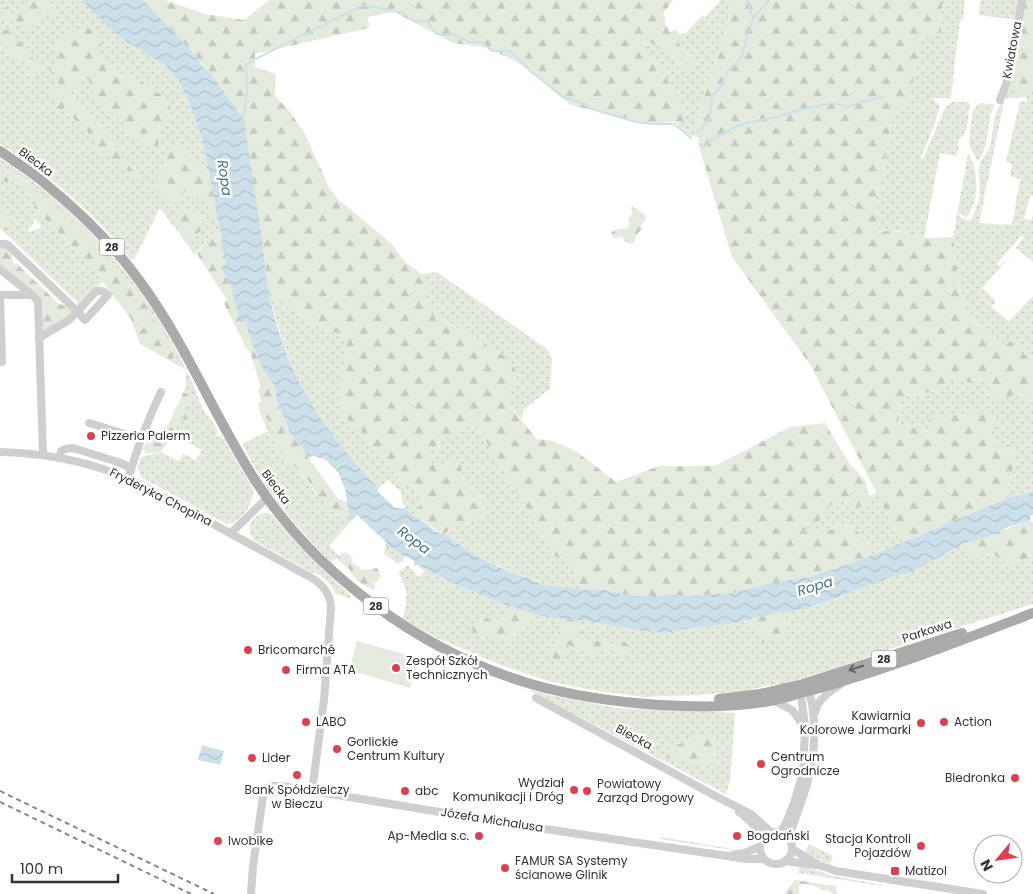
<svg xmlns="http://www.w3.org/2000/svg" width="1033" height="894" font-family="Poppins,sans-serif">
<defs>
<pattern id="grass-dots" width="8" height="8" patternUnits="userSpaceOnUse" patternTransform="scale(1.25)"><rect width="8" height="8" fill="#e5eade"/><path d="M2 2h.1M6 6h.1" fill="none" stroke="#c5c9bf" stroke-width="1.8" stroke-linecap="round"/></pattern>
<pattern id="forest-firs" width="22" height="20" patternUnits="userSpaceOnUse" patternTransform="scale(1.25)"><rect width="22" height="20" fill="#e5eade"/><path d="M5 1l3.5 6h-7zM16 11l3.5 6h-7z" fill="#c5c9bf"/></pattern>
<pattern id="water-waves" width="16" height="10" patternUnits="userSpaceOnUse" patternTransform="scale(1.25)"><rect width="16" height="10" fill="#cce0e9"/><path d="M0 5q4-4 8 0t8 0" fill="none" stroke="#b0c1c8"/></pattern>
</defs>
<rect width="100%" height="100%" fill="#fff"/>
<!-- grass -->
<g fill="url(#grass-dots)" fill-rule="evenodd">
<path d="M0,0H82L126,42L140,49L165,65L178,80L190,104L202,138L210,178L201,163L190,157L177,147L168,166L161,172L175,204L185,191L194,194L206,202L212,214L217,211L222,238L215,233L209,237L195,255L160,208L136,256L132,261C105,224 68,192 32,165C21,158 11,150 0,144ZM190,211L197,214L203,223L198,234L190,236L188,239L181,234L177,218L181,213Z"/>
<path d="M721,0H727L729,6L728,26L710,78L697,121L698,137C688,136 681,130 675,122L684,121L645,46L646,41C665,48 673,55 687,69L695,64L689,55L681,49L678,41V34L686,33L702,15L705,17Z"/>
<path d="M942,0H965L963,20H960L951,96L950,98H932L940,106L934,126L921,157L923,159L945,108L952,102H968L970,104L966,132L959,140L957,156L940,153L924,238C909,231 894,230 878,232L876,195L882,177L893,112L910,97L920,38L940,33L941,31Z"/>
<polygon points="981,0 1021,0 1018,20 978,15"/>
<path d="M1012,68L1014,74C1012,79 1012,89 1016,93H1024L1026,94L1033,91V196H1030L1024,218L1031,220L1033,215V262L1016,248L1024,237L1021,236L997,264L1000,266L1014,252L982,288L996,301L991,307L1009,321L1033,296V358L1021,353L1015,340L1004,344L984,331L967,316L959,287L953,237L968,154H969C979,174 979,197 968,216L965,217L961,213H958C961,219 965,220 971,220C975,211 980,201 980,190C980,183 978,174 979,167C981,159 987,153 990,146C994,134 992,109 1004,102L979,223L1012,225L1020,179L1010,176L1012,163L1006,162L1020,101L1027,102V97L1006,98L1005,97Z"/>
<polygon points="979,103 993,104 994,107 990,115 986,145 979,160 977,160 969,145 970,130 973,110"/>
<path d="M0,158C19,171 37,184 55,199C109,246 156,304 186,370L174,363L172,348L142,299L124,277L84,231L28,183L10,170L3,174L0,171Z"/>
<path d="M0,178L7,183L11,179C14,181 19,182 22,185C36,194 37,212 32,227H29L28,229L30,232L41,227L39,223L44,218L105,279L79,304L3,231L7,230L8,226L7,212L0,207Z"/>
<polygon points="437,272 547,349 552,358 550,389 523,410 522,420 510,406 510,390 517,374 497,351 430,312 422,274"/>
<path d="M269,294L273,299L299,313L308,323L325,330L339,333L346,345V359L341,376L358,429L364,433L371,448L380,457L388,461L401,483L412,485L423,498L419,508L430,526L404,508L401,492L388,480L379,488C356,465 331,436 313,408C292,373 279,334 269,294Z"/>
<path d="M186,373L189,375L202,407L207,415L215,425V428L218,430L216,434L217,437L220,436L224,439L253,489C254,503 241,525 225,524V523L141,477L138,467L141,457L161,452L179,461L183,454L196,460L202,450L187,442L186,443L172,436C173,422 187,423 183,404L189,399L186,393H183L186,386Z"/>
<polygon points="948,377 959,378 970,383 978,378 984,380 991,386 1015,390 1033,403 1033,492 1005,499 1016,456 1019,450 1009,445 999,444 992,436 992,431 999,426 972,411 962,415 945,414 929,432 898,423 902,397 944,390"/>
<path d="M260,413L266,417L274,429L273,437L282,453L290,462L296,466L312,487L315,494L325,500L326,505L335,512L344,522L350,518L352,520L329,546L340,556L331,562C307,537 282,511 263,481C255,469 249,456 242,444L268,431Z"/>
<path d="M465,423H475L522,501L554,556L571,559L580,587L584,590L544,585L505,569L475,555L444,534L449,530L457,529V522L461,521L466,524L472,521L486,517C485,500 478,492 464,484L461,466L450,461L443,464L430,466V458L427,452L430,448L432,447L440,450L438,438L444,436Z"/>
<path d="M877,492L901,543L873,555C865,535 863,532 842,524C828,531 821,535 805,531L808,524L812,522L831,504L839,500L847,504L866,506L869,496Z"/>
<path d="M264,513H269L273,516C297,545 324,570 351,596L350,599L344,596L336,594C331,584 324,577 314,572L313,573L255,541C244,530 250,517 264,513Z"/>
<path d="M965,543L972,558L984,557L991,553L1009,563L1023,561L1033,553V604L893,648L836,668L784,684L764,686L747,691L698,695L643,697L592,690L548,681L501,665L435,637L403,619C407,601 409,590 398,573L408,565L414,573L419,577L425,571L418,566L420,565L455,584L500,603L541,616L555,618L588,621L635,630L666,633L686,629L739,623L747,620V626L757,631L762,642H764L772,639H777L788,633L782,612L801,610L831,601L851,592L892,577L910,573Z"/>
<polygon points="386,545 393,548 405,557 403,561 398,564 384,554"/>
<polygon points="532,690 549,695 617,708 735,713 730,781 726,794 531,691"/>
<polygon points="661,837 738,850 746,849 733,850 660,839"/>
<polygon points="809,844 833,856 830,864 805,853"/>
<polygon points="800,865 833,876 883,885 883,886 798,873"/>
</g>
<!-- forest -->
<g fill="url(#forest-firs)">
<polygon points="29,0 42,0 54,10 53,13 49,15 40,16 36,26 22,30 16,23 16,19 13,17 5,20 1,17 0,18 0,9 6,7 13,14 17,13 22,15 22,10 30,5"/>
<path d="M143,0H164L205,14L244,20L269,0H673L663,14L666,18L664,21L666,26L670,32L676,30L678,32C677,52 686,49 695,64L687,69C675,56 663,47 646,41L645,46L679,98L685,121L649,124L571,105L520,64L489,48L453,43L394,12L368,17L369,28L255,54V67L276,74L275,96L290,112L304,132L330,189L339,200L392,244L405,262L426,277L432,285L426,295L430,312L497,351L510,360L517,374L510,390V407L537,439L553,441L577,452L616,482L659,466H715L790,427L825,423L849,463L865,480L869,496L866,506L855,507L839,500C828,505 824,510 818,522H813L808,524L805,531C820,535 829,531 842,524C862,532 865,535 873,555L810,577L776,582L730,593L693,596L666,595L656,596H633L606,590H584L580,587L571,559L554,556L522,501L475,423H465L466,429L460,435L453,439L444,436L438,438V444L440,450L435,452L432,447L430,448L428,452L430,458V465L443,464L456,460L461,466L464,484C478,493 485,500 486,517L472,521L466,525L461,521L457,522V529L449,530L444,534C431,530 426,519 419,508L423,498L413,485L407,486L401,483L388,461L380,457L371,448L364,433L358,429L345,417L341,411L339,399L341,376L346,359V345L339,333L325,330L308,323L299,313L273,299L269,294L261,231L242,117L209,71C202,66 200,60 194,54C176,36 161,17 143,0Z"/>
<polygon points="727,0 942,0 941,31 940,33 920,38 910,98 893,112 882,177 876,195 878,232 889,231 913,233 924,238 953,237 959,287 967,316 984,331 1004,344 1015,340 1019,341 1021,353 1033,358 1033,403 1016,390 1014,395 1003,399 990,395 991,386 984,380 978,378 970,383 959,378 948,377 944,390 937,391 902,397 898,423 928,432 929,420 945,414 962,415 972,411 983,412 994,420 999,426 992,431 992,436 999,444 1009,445 1020,450 1016,456 1005,499 901,543 886,511 811,366 732,257 699,147 697,121 710,78 728,27 729,6"/>
<path d="M1026,0H1033V91L1026,94L1024,93L1016,94C1012,89 1012,79 1014,74L1012,68L1020,20Z"/>
<path d="M0,20L2,24L1,27L2,29L9,30L13,33L12,39L14,42L19,41C24,46 28,49 29,56L34,59L40,67V70L36,77H33L29,73L27,62L15,58L10,51L4,47L2,42L0,40Z"/>
<path d="M83,26C92,28 99,36 101,45L98,48V55L102,61L113,65L118,71L125,75L132,76L140,80L153,92L162,94L172,111L171,119L160,125L161,132L158,146L149,148L137,139L129,136L124,132V124L121,119L107,110L102,103L98,100L90,88V83L88,76H84L80,78L81,84L78,88L68,90L61,88C58,82 58,77 54,72L49,71V66L60,63L58,53L56,48C60,39 74,32 83,26Z"/>
<path d="M52,86H55L67,93L71,99L87,111L90,117L100,127L106,136L112,138L115,146L127,157L126,160C129,166 133,173 140,175L141,178L138,179L134,178L126,169L121,167L113,160L110,156L112,152L111,150L106,149L105,155L102,153L103,150L101,147H99L95,152L93,151L90,148L91,146L96,143C94,136 85,132 84,125L76,121L66,109L64,108L62,111H59L58,107L59,104L57,98C52,97 50,94 50,90Z"/>
<polygon points="178,147 190,157 201,163 210,178 217,211 212,215 206,202 194,194 185,191 175,205 161,194 153,185 161,172 168,166 165,151"/>
<path d="M10,170L49,199L84,231L124,277L142,299L172,348L174,363L140,344L131,319L102,281L104,278L44,218L39,223L34,219C36,206 34,193 22,185C19,182 15,181 11,179L7,183L0,178V171L3,174Z"/>
<path d="M631,205L645,215L646,219L641,225L642,229L636,235L635,241L632,244L626,242L621,236L617,238L613,237L611,233C615,228 622,229 627,228L630,223L628,219L632,213Z"/>
<polygon points="0,207 7,212 10,219 7,230 3,231 0,230"/>
<path d="M190,211C198,214 203,219 204,228L197,234L190,236L188,239L181,234L177,218L181,213Z"/>
<path d="M215,233L222,238L221,249L226,257L225,264L221,268L231,287L243,320L246,323L248,332L260,364L275,387L277,401L290,434L302,447L308,457L338,499L348,502L350,518L344,522L339,519L338,515L335,512H331L326,508L325,500C315,495 317,495 312,486C306,477 298,469 291,463C285,458 283,453 276,449L275,442L273,437L274,429L266,417L260,412L258,404L262,401C259,396 258,390 260,385L250,351L246,348L224,303L227,300L197,254L209,237Z"/>
<polygon points="3,246 12,253 12,261 15,264 17,264 59,304 68,306 71,310 71,314 46,332 41,332 43,303 0,267 0,248"/>
<polygon points="183,393 186,393 188,395 189,399 183,404 185,407 185,411 191,412 192,415 191,418 185,420 183,418 172,432 172,436 162,451 147,454 143,450 150,431 160,436 164,433"/>
<path d="M1030,521L1033,522V553L1023,561L1009,563L1005,565L1001,562L1000,558L991,553L984,557L972,558L965,543C987,537 1008,527 1030,521Z"/>
<path d="M344,552L349,554L353,559L352,561V563L356,565L363,570L377,568L381,575L378,581L373,583L375,586L374,590C369,588 361,584 356,579C349,572 352,568 340,563L338,557Z"/>
<path d="M514,608L538,615L531,622L520,626L511,640C499,642 488,632 475,633L471,629C474,614 486,618 498,622Z"/>
<polygon points="782,612 788,633 785,639 773,639 764,643 762,642 757,631 754,632 747,626 747,620"/>
<path d="M560,619L577,620L584,636L593,643C599,637 607,644 615,645L619,641H624L629,646L626,655L616,652L613,649L609,652H603L597,647L592,656L587,654L584,649L580,648L579,649H573L570,645H568L565,649L563,660H558L548,656L546,651L556,646L557,641L556,636L560,631L565,628L561,623Z"/>
<path d="M699,735L718,740L714,771L711,770L708,763C705,763 702,764 699,764C691,765 685,760 679,756L675,761H670L667,756C670,746 680,743 690,741L692,738Z"/>
<polygon points="795,880 835,886 838,894 833,894 829,891 820,890 819,888 812,885 801,884 799,885 799,894 784,894"/>
</g>
<!-- garden -->
<polygon fill="#e5eade" points="357,641 418,658 410,688 349,670"/>
<!-- water -->
<g fill="url(#water-waves)">
<path d="M82,0H143L155,12L196,56L203,67L209,71L242,117L245,125C250,162 256,200 262,237C264,256 266,275 269,293C273,317 281,340 290,362C310,410 343,452 379,488L377,491L395,508H404L437,532L444,534L475,555L501,568L544,585L586,590H606L633,596H656L666,595L693,596L730,593L776,582L810,577L873,555L1005,499L1033,492V515L1030,516V521L1008,527L987,537L965,543L910,573L892,577L851,592L830,601L801,610L782,612L747,620L739,623L686,629L666,633L635,630L588,621L555,618L541,616L500,603L455,584L432,572L427,569L417,565L415,566L414,565V561C410,558 406,557 402,555C396,551 392,548 386,545V542L357,515L352,520L350,518L345,489L338,472L326,460L314,456L308,457L302,447L290,434L288,428L277,401L275,387L260,364L248,332L246,323L243,320H240L231,287L221,268L225,264L226,257L221,249L222,238L202,138L190,104L178,80L165,65L140,49L126,42L105,24Z"/>
<polygon points="202,745 224,751 220,765 198,760"/>
</g>
<g fill="none" stroke-linecap="round" stroke-linejoin="round">
<!-- stream -->
<g stroke="#cce0e9" stroke-width="2">
<polyline points="747,0 753,19"/>
<polyline points="243,120 247,93 246,64 361,6 370,6 402,13 414,21 427,21 437,34 454,35 470,42 482,42 492,51 510,51 533,73 563,97 577,101 592,109 636,122 654,124 674,124 691,138"/>
<path d="M697,133C703,129 704,121 710,118V111L713,95L720,88L728,71L741,58L753,19L769,0"/>
<polyline points="700,144 704,147 712,139 735,127 743,124 759,120 774,118 795,111 832,103 849,107 861,102 883,97"/>
</g>
<!-- minor -->
<g stroke="#cfcfcf" stroke-width="8">
<path d="M1000,100C1013,71 1016,32 1022,0"/>
<path d="M0,244H4L8,245L77,311L85,320L108,295C104,291 101,290 96,291C87,301 78,311 69,320L39,338"/>
<polyline points="0,269 32,295"/>
<polyline points="0,295 32,295 38,301 43,455"/>
<polyline points="0,295 2,362"/>
<polyline points="89,423 141,439"/>
<path d="M0,452C35,453 70,458 103,469C123,475 142,485 160,495L312,578C324,586 330,594 331,608L324,700L312,791"/>
<polyline points="60,458 61,451 65,449 73,448 118,462 131,468"/>
<path d="M128,479C137,449 147,421 161,392"/>
<polyline points="231,533 267,498"/>
<polyline points="800,689 805,725"/>
<polyline points="536,698 719,798 751,814 772,833"/>
<polyline points="773,700 792,710 797,716 805,730 803,773 794,803 786,823 780,833"/>
<path d="M815,712C818,699 829,692 840,685"/>
<path d="M739,812C750,820 757,827 763,838"/>
<circle cx="776" cy="848" r="16"/>
<path d="M789,839C792,826 797,815 801,802C812,773 817,742 813,711C812,703 811,694 806,689"/>
<polyline points="792,849 819,865 836,871 983,894"/>
<polyline points="733,855 745,853 759,847"/>
<polyline points="785,861 816,865"/>
<polyline points="251,894 253,866 263,796 267,788 273,786 282,786 518,825 747,859 763,859"/>
</g>
<!-- major -->
<g stroke="#aaa" stroke-width="10">
<path d="M0,151C14,161 29,170 42,181C79,211 114,245 141,283C186,344 214,416 255,480C316,575 422,652 531,684C572,696 616,702 659,705C697,707 737,708 775,700C788,697 800,693 813,690C888,669 960,641 1033,613"/>
<polyline points="719,699 760,694 800,685 962,633"/>
</g>
<!-- rail -->
<g stroke="#878787" stroke-width="2" stroke-dasharray="5 4" stroke-linecap="butt">
<polyline points="0,791 214,894"/>
<polyline points="0,802 191,894"/>
</g>
</g>
<!-- one-way arrows -->
<defs><path id="oneway-shaft" d="M-6 0H5M1.5-3L5.5 0L1.5 3" fill="none" stroke-width="1.6" stroke-linecap="round" stroke-linejoin="round" transform="scale(1.25)"/></defs>
<use stroke="#626262" href="#oneway-shaft" transform="translate(856 668) rotate(162)"/>
<!-- markers -->
<g fill="#da4253" stroke="#fff" stroke-width="2">
<circle cx="91" cy="436" r="5"/>
<circle cx="248" cy="650" r="5"/>
<circle cx="396" cy="668" r="5"/>
<circle cx="286" cy="670" r="5"/>
<circle cx="306" cy="722" r="5"/>
<circle cx="944" cy="722" r="5"/>
<circle cx="921" cy="723" r="5"/>
<circle cx="337" cy="749" r="5"/>
<circle cx="252" cy="758" r="5"/>
<circle cx="761" cy="764" r="5"/>
<circle cx="297" cy="775" r="5"/>
<circle cx="1015" cy="778" r="5"/>
<circle cx="574" cy="790" r="5"/>
<circle cx="405" cy="791" r="5"/>
<circle cx="587" cy="791" r="5"/>
<circle cx="479" cy="836" r="5"/>
<circle cx="737" cy="836" r="5"/>
<circle cx="218" cy="841" r="5"/>
<circle cx="921" cy="846" r="5"/>
<circle cx="505" cy="868" r="5"/>
<rect x="890" y="866" width="10" height="10" rx="2.5"/>
</g>
<g text-anchor="middle" stroke-width="5" stroke-linejoin="round" paint-order="stroke">
<!-- shield labels -->
<g fill="#fff" stroke="#707070" stroke-width="1">
<rect x="99.5" y="238.5" width="25" height="17" rx="4"/>
<rect x="363.5" y="597.5" width="25" height="17" rx="4"/>
<rect x="871.5" y="650.5" width="25" height="17" rx="4"/>
</g>
<g font-size="11" font-weight="bold" fill="#323232">
<text x="112" y="251">28</text>
<text x="376" y="610">28</text>
<text x="884" y="663">28</text>
</g>
<!-- street labels -->
<g font-size="12" fill="#323232" stroke="#fff">
<text transform="translate(1012 50) rotate(-79)" y="4">Kwiatowa</text>
<text transform="translate(36 162) rotate(37)" y="4">Biecka</text>
<text transform="translate(276 487) rotate(54)" y="4">Biecka</text>
<text transform="translate(161 497) rotate(27)" y="4">Fryderyka Chopina</text>
<text transform="translate(927 631) rotate(-18)" y="4">Parkowa</text>
<text transform="translate(634 737) rotate(29)" y="4">Biecka</text>
<text transform="translate(492 820) rotate(9)" y="4">Józefa Michalusa</text>
</g>
<!-- poi labels -->
<g font-size="12" fill="#323232" stroke="#fff" text-anchor="start">
<text x="101" y="440">Pizzeria Palerm</text>
<text x="258" y="654">Bricomarché</text>
<text x="406" y="665">Zespół Szkół<tspan x="406" dy="14">Technicznych</tspan></text>
<text x="296" y="674">Firma ATA</text>
<text x="911" y="720" text-anchor="end">Kawiarnia<tspan x="911" dy="14">Kolorowe Jarmarki</tspan></text>
<text x="316" y="726">LABO</text>
<text x="954" y="726">Action</text>
<text x="347" y="746">Gorlickie<tspan x="347" dy="14">Centrum Kultury</tspan></text>
<text x="771" y="761">Centrum<tspan x="771" dy="14">Ogrodnicze</tspan></text>
<text x="262" y="762">Lider</text>
<text x="1005" y="782" text-anchor="end">Biedronka</text>
<text x="564" y="787" text-anchor="end">Wydział<tspan x="564" dy="14">Komunikacji i Dróg</tspan></text>
<text x="597" y="788">Powiatowy<tspan x="597" dy="14">Zarząd Drogowy</tspan></text>
<text x="297" y="794" text-anchor="middle">Bank Spółdzielczy<tspan x="297" dy="14">w Bieczu</tspan></text>
<text x="415" y="795">abc</text>
<text x="469" y="840" text-anchor="end">Ap-Media s.c.</text>
<text x="747" y="840">Bogdański</text>
<text x="911" y="843" text-anchor="end">Stacja Kontroli<tspan x="911" dy="14">Pojazdów</tspan></text>
<text x="228" y="845">Iwobike</text>
<text x="515" y="865">FAMUR SA Systemy<tspan x="515" dy="14">ścianowe Glinik</tspan></text>
<text x="905" y="875">Matizol</text>
</g>
<!-- water labels -->
<g font-size="14" font-style="italic" fill="#447590" stroke="#fff">
<text transform="translate(225 178) rotate(82)" y="5">Ropa</text>
<text transform="translate(414 540) rotate(37)" y="5">Ropa</text>
<text transform="translate(815 586) rotate(-17)" y="5">Ropa</text>
</g>
</g>
<!-- north arrow -->
<g transform="translate(998 859) rotate(241)"><circle r="24" fill="#ffffff" stroke="#adadad"/>
<path d="M0-4L9 19L0 12L-9 19Z" fill="#da4253"/>
<text y="-8" font-size="14" font-weight="bold" text-anchor="middle" fill="#323232">N</text>
</g>
<!-- scale -->
<path d="M12 874v8h106v-8" fill="none" stroke="#323232" stroke-width="2.5"/>
<text x="20" y="874" font-size="15" fill="#323232" stroke="#ffffff" stroke-width="4" paint-order="stroke">100 m</text>
</svg>
